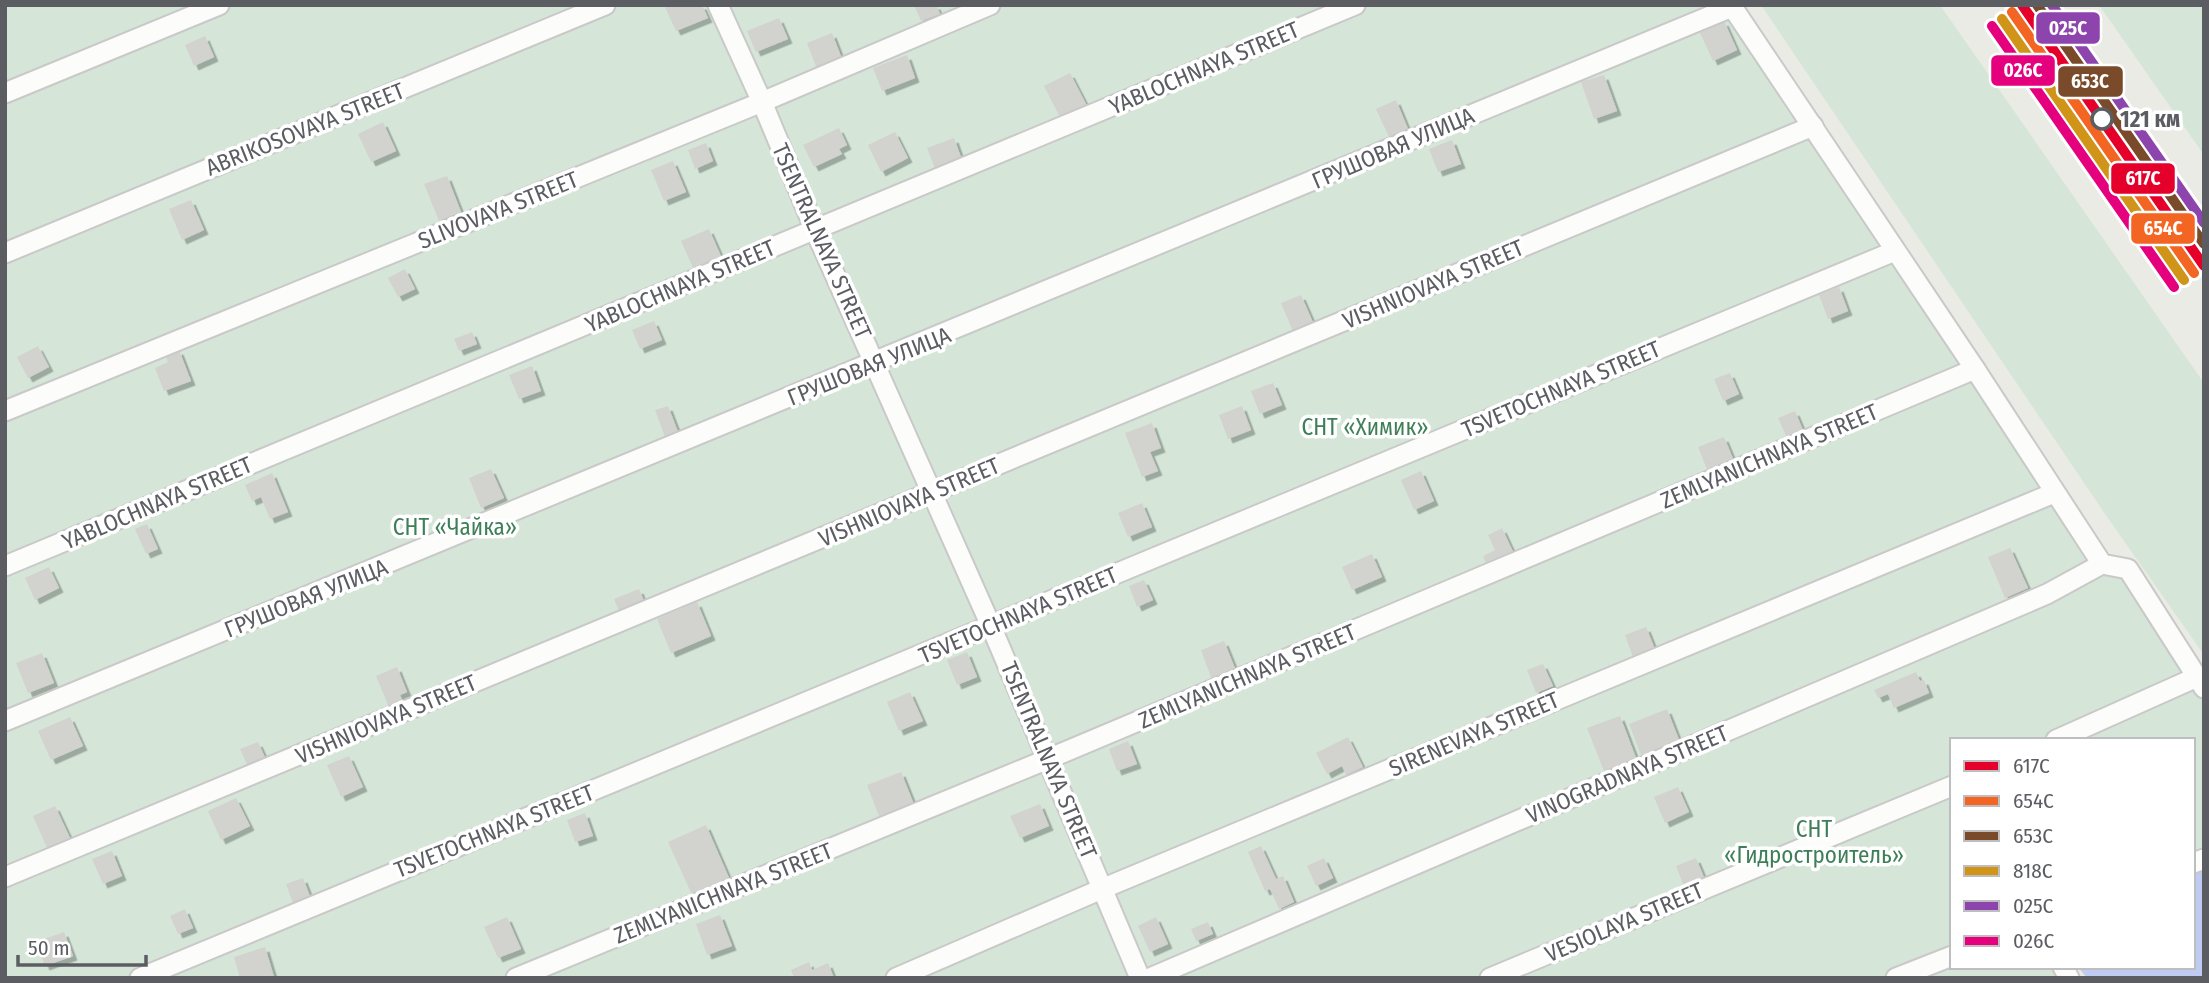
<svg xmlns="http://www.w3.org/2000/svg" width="2209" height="983" font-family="'Fira Sans Condensed',sans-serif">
<defs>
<filter id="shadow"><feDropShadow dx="4.5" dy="4.5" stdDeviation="0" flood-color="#0004"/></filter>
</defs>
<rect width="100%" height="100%" fill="#ebebe6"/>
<!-- green -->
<g fill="#d5e6d8">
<polygon points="5,5 1731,5 2102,564 2137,564 2204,676 2204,865 2193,868 2193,740 1952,740 1952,967 2063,967 2069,978 5,978"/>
<polygon points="1761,5 1940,5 2204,383 2204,655 2105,514"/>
<polygon points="2099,5 2204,5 2204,155"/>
</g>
<!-- water -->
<polygon fill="#bfcbf0" points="2204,866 2204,978 2087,978 2078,967 2193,967 2193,870"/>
<!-- building -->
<g fill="#d2d2cf" filter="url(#shadow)">
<polygon points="669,5 702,5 708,18 676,31 665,7"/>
<polygon points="914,5 936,5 940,14 921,21"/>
<polygon points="779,18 788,39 756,52 747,31"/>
<polygon points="1724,21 1737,50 1713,61 1700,33"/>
<polygon points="832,33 842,59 817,69 807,43"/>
<polygon points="205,36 214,57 194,66 185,45"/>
<polygon points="907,55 915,78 882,91 873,68"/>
<polygon points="1070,73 1088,108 1062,121 1044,86"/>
<polygon points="1604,75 1617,111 1594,119 1581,82"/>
<polygon points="1396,100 1408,129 1389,137 1376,109"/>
<polygon points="383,122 396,151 371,162 358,134"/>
<polygon points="839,128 847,145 839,149 842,154 814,167 803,145"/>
<polygon points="895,132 908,158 881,172 868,145"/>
<polygon points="954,138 962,160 936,171 927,148"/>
<polygon points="1452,140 1461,164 1438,172 1429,149"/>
<polygon points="706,143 713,161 695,169 688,150"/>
<polygon points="673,161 686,192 664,201 651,170"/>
<polygon points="447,176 461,212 439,221 424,184"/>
<polygon points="191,200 204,230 182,240 169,209"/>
<polygon points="709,229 724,263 694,270 681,241"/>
<polygon points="405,269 415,289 398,297 388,278"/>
<polygon points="1839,287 1848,311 1828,319 1819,295"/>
<polygon points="1301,295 1315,327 1295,336 1281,303"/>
<polygon points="654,321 662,340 640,349 632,330"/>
<polygon points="472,332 477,344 459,351 454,339"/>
<polygon points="38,346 49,367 28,378 17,357"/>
<polygon points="179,350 191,381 164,391 155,368 168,362 165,355"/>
<polygon points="532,366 541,391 519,399 509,375"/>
<polygon points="1730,373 1739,394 1723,401 1714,379"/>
<polygon points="1273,383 1282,405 1260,414 1251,391"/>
<polygon points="668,406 678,432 665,437 655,410"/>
<polygon points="1242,406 1251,430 1228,439 1219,415"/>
<polygon points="1795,411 1805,435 1789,442 1778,418"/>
<polygon points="1152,423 1161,448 1150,452 1158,471 1142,477 1125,433"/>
<polygon points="1724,437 1734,461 1708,472 1698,447"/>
<polygon points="491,469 504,498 481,508 469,478"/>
<polygon points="1421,471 1434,501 1414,510 1401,480"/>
<polygon points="272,473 288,512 270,519 261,497 252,501 245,485"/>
<polygon points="1142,503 1152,527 1128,537 1118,513"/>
<polygon points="147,524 158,549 146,554 135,529"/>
<polygon points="1502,528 1515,556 1488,568 1483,556 1495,550 1488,535"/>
<polygon points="2010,548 2028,588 2005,598 1988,557"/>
<polygon points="1372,554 1382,577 1352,590 1342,567"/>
<polygon points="49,567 59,588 35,600 25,578"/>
<polygon points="1144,580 1153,600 1137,607 1129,586"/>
<polygon points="639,589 646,606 621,616 614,599"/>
<polygon points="697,602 711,636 671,653 657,619"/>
<polygon points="1646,627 1656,652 1634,660 1625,635"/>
<polygon points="1224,641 1236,671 1212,680 1201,650"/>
<polygon points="967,652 977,677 957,685 947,660"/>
<polygon points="42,653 54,683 28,693 16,663"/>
<polygon points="1543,664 1553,686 1536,693 1527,670"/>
<polygon points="397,667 407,692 400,695 403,702 389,707 376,676"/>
<polygon points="1916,672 1920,681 1924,680 1929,693 1894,708 1888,694 1878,698 1874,690"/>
<polygon points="910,692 923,721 899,731 887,702"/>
<polygon points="1667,709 1681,745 1643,760 1629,724"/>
<polygon points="1620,716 1636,758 1604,771 1587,728"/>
<polygon points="70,717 83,746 51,760 38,731"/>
<polygon points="1348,737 1363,767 1346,775 1342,766 1327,774 1316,753"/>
<polygon points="1128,741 1137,764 1117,771 1109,749"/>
<polygon points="258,742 267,762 249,769 240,749"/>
<polygon points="349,756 363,787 341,797 327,765"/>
<polygon points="901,772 915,807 881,821 867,785"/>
<polygon points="1678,787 1689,812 1665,823 1654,797"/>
<polygon points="236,798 250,826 221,840 208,811"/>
<polygon points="1040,804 1049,826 1020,838 1010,816"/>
<polygon points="55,806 70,838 47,848 33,816"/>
<polygon points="585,813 593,836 575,842 567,820"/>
<polygon points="706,825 729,878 692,895 668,842"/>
<polygon points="1261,846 1276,879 1283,876 1294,902 1279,909 1270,889 1265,891 1248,852"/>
<polygon points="112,851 122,876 103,884 92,859"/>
<polygon points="1324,858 1333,878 1316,886 1307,866"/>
<polygon points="1696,858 1705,880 1685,889 1676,866"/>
<polygon points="303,878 311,899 294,906 286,884"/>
<polygon points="185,909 193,928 178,934 170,916"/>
<polygon points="720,915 732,946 707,955 696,924"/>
<polygon points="507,917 521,949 498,958 484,927"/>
<polygon points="1156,917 1168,944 1150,952 1138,926"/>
<polygon points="1208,922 1213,934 1196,941 1191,929"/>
<polygon points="64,932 73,956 45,966 36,942"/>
<polygon points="265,947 274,977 240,978 234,957"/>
<polygon points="809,962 812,970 828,963 834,978 794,978 791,970"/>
</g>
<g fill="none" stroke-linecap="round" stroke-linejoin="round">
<defs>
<g id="minor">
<polyline points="718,5 762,102 815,230 991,626 1140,978"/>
<polyline points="1731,5 1975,369 2102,564 2128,569 2204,688"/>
<polyline points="5,93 219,5"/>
<polyline points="5,253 605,5"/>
<polyline points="5,411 762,102 990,5"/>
<polyline points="5,566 1355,5"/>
<polyline points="5,721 1732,7"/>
<polyline points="2056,740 2197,677"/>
<polyline points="2193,863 2204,859"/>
<polyline points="5,877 1813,126"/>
<polyline points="2063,967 2069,978"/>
<polyline points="140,978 1895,251"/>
<polyline points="516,978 1048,759 1975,369"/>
<polyline points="896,978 1104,888 2054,493"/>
<polyline points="1150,978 2047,594 2102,564"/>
<polyline points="1490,978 1952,786"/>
<polyline points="1896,978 1952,956"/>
</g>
</defs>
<!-- minor casing -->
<use href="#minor" stroke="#c8c9c8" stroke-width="23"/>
<!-- minor -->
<use href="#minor" stroke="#fcfcfb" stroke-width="19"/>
<defs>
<polyline id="rail-1" points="2022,5 2204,266"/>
<polyline id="rail-2" points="2012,12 2194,273"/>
<polyline id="rail-3" points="2037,5 2204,244"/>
<polyline id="rail-4" points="2002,19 2184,280"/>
<polyline id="rail-5" points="2052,5 2204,223"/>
<polyline id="rail-6" points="1992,26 2174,287"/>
</defs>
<!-- rail-1 casing -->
<use href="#rail-1" stroke="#fff" stroke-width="16"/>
<!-- rail-2 casing -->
<use href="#rail-2" stroke="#fff" stroke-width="16"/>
<!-- rail-3 casing -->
<use href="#rail-3" stroke="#fff" stroke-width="16"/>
<!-- rail-4 casing -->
<use href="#rail-4" stroke="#fff" stroke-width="16"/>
<!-- rail-5 casing -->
<use href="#rail-5" stroke="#fff" stroke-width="16"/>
<!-- rail-6 casing -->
<use href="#rail-6" stroke="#fff" stroke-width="16"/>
<!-- rail-1 -->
<use href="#rail-1" stroke="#e4002b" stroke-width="10"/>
<!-- rail-2 -->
<use href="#rail-2" stroke="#f26522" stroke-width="10"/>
<!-- rail-3 -->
<use href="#rail-3" stroke="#7a4b2a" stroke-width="10"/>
<!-- rail-4 -->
<use href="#rail-4" stroke="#d09419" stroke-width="10"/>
<!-- rail-5 -->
<use href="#rail-5" stroke="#8e44ad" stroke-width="10"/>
<!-- rail-6 -->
<use href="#rail-6" stroke="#e5007d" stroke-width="10"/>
</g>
<!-- markers -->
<circle fill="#fff" stroke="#5c5d63" stroke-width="3.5" cx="2102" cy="119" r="10"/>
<g text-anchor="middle" stroke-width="7" stroke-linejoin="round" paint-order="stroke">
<!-- street labels -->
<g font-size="23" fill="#5c5d63" stroke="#fff">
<text transform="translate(1204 68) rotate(-23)" y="8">YABLOCHNAYA STREET</text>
<text transform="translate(305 129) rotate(-22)" y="8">ABRIKOSOVAYA STREET</text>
<text transform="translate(1393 148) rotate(-23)" y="8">ГРУШОВАЯ УЛИЦА</text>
<text transform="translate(498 210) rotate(-22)" y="8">SLIVOVAYA STREET</text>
<text transform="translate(822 241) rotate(66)" y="8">TSENTRALNAYA STREET</text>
<text transform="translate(1433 284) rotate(-23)" y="8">VISHNIOVAYA STREET</text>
<text transform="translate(680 286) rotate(-23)" y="8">YABLOCHNAYA STREET</text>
<text transform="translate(869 366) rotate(-22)" y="8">ГРУШОВАЯ УЛИЦА</text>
<text transform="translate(1561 389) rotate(-23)" y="8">TSVETOCHNAYA STREET</text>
<text transform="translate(1769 456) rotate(-23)" y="8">ZEMLYANICHNAYA STREET</text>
<text transform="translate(909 502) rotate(-23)" y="8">VISHNIOVAYA STREET</text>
<text transform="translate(157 503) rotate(-23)" y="8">YABLOCHNAYA STREET</text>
<text transform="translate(306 598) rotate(-22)" y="8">ГРУШОВАЯ УЛИЦА</text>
<text transform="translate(1018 615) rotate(-23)" y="8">TSVETOCHNAYA STREET</text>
<text transform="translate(1247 676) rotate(-23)" y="8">ZEMLYANICHNAYA STREET</text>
<text transform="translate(386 719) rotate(-23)" y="8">VISHNIOVAYA STREET</text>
<text transform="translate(1474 734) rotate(-23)" y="8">SIRENEVAYA STREET</text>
<text transform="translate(1049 760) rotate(67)" y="8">TSENTRALNAYA STREET</text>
<text transform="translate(1627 774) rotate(-23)" y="8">VINOGRADNAYA STREET</text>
<text transform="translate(494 831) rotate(-22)" y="8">TSVETOCHNAYA STREET</text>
<text transform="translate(723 893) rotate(-22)" y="8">ZEMLYANICHNAYA STREET</text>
<text transform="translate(1624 922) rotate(-23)" y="8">VESIOLAYA STREET</text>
</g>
<!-- stop labels -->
<g font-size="23" font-weight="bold" fill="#5c5d63" stroke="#fff" text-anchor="start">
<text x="2120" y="127">121 км</text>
</g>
<!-- park labels -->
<g font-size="23" fill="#3e7f57" stroke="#fff">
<text x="1365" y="435">СНТ «Химик»</text>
<text x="455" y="535">СНТ «Чайка»</text>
<text x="1814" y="837">СНТ<tspan x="1814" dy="26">«Гидростроитель»</tspan></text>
</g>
</g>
<g stroke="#fff" stroke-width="2.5">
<rect x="2035" y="11" width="66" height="34" rx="7" fill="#8e44ad"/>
<rect x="1990" y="54" width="66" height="33" rx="7" fill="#e5007d"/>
<rect x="2057" y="65" width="67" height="33" rx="7" fill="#7a4b2a"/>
<rect x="2110" y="162" width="66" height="33" rx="7" fill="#e4002b"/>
<rect x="2130" y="212" width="66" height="33" rx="7" fill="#f26522"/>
</g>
<g font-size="19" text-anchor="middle" font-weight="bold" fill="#fff">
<text x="2068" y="35">025С</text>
<text x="2023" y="77">026С</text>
<text x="2090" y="88">653С</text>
<text x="2143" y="185">617C</text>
<text x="2163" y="235">654С</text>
</g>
<!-- border -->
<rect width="2209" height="983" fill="none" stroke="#5c5d63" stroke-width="14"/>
<!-- legend -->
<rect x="1950" y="738" width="245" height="231" fill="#ffffff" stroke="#bebec1" stroke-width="2"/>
<rect x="1964" y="761" width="35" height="10" fill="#e4002b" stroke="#bebec1" stroke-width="2"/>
<text x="2013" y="773" font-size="21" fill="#5c5d63">617C</text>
<rect x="1964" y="796" width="35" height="10" fill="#f26522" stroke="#bebec1" stroke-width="2"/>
<text x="2013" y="808" font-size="21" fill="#5c5d63">654С</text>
<rect x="1964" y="831" width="35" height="10" fill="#7a4b2a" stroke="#bebec1" stroke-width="2"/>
<text x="2013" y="843" font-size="21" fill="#5c5d63">653С</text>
<rect x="1964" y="866" width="35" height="10" fill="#d09419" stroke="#bebec1" stroke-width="2"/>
<text x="2013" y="878" font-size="21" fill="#5c5d63">818С</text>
<rect x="1964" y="901" width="35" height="10" fill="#8e44ad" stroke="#bebec1" stroke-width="2"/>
<text x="2013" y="913" font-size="21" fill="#5c5d63">025С</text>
<rect x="1964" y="936" width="35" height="10" fill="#e5007d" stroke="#bebec1" stroke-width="2"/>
<text x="2013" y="948" font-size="21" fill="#5c5d63">026С</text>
<!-- scale -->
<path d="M18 955v10h128v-10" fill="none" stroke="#5c5d63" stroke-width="3.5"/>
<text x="28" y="955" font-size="21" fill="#5c5d63" stroke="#ffffff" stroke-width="5" paint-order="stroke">50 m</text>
</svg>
